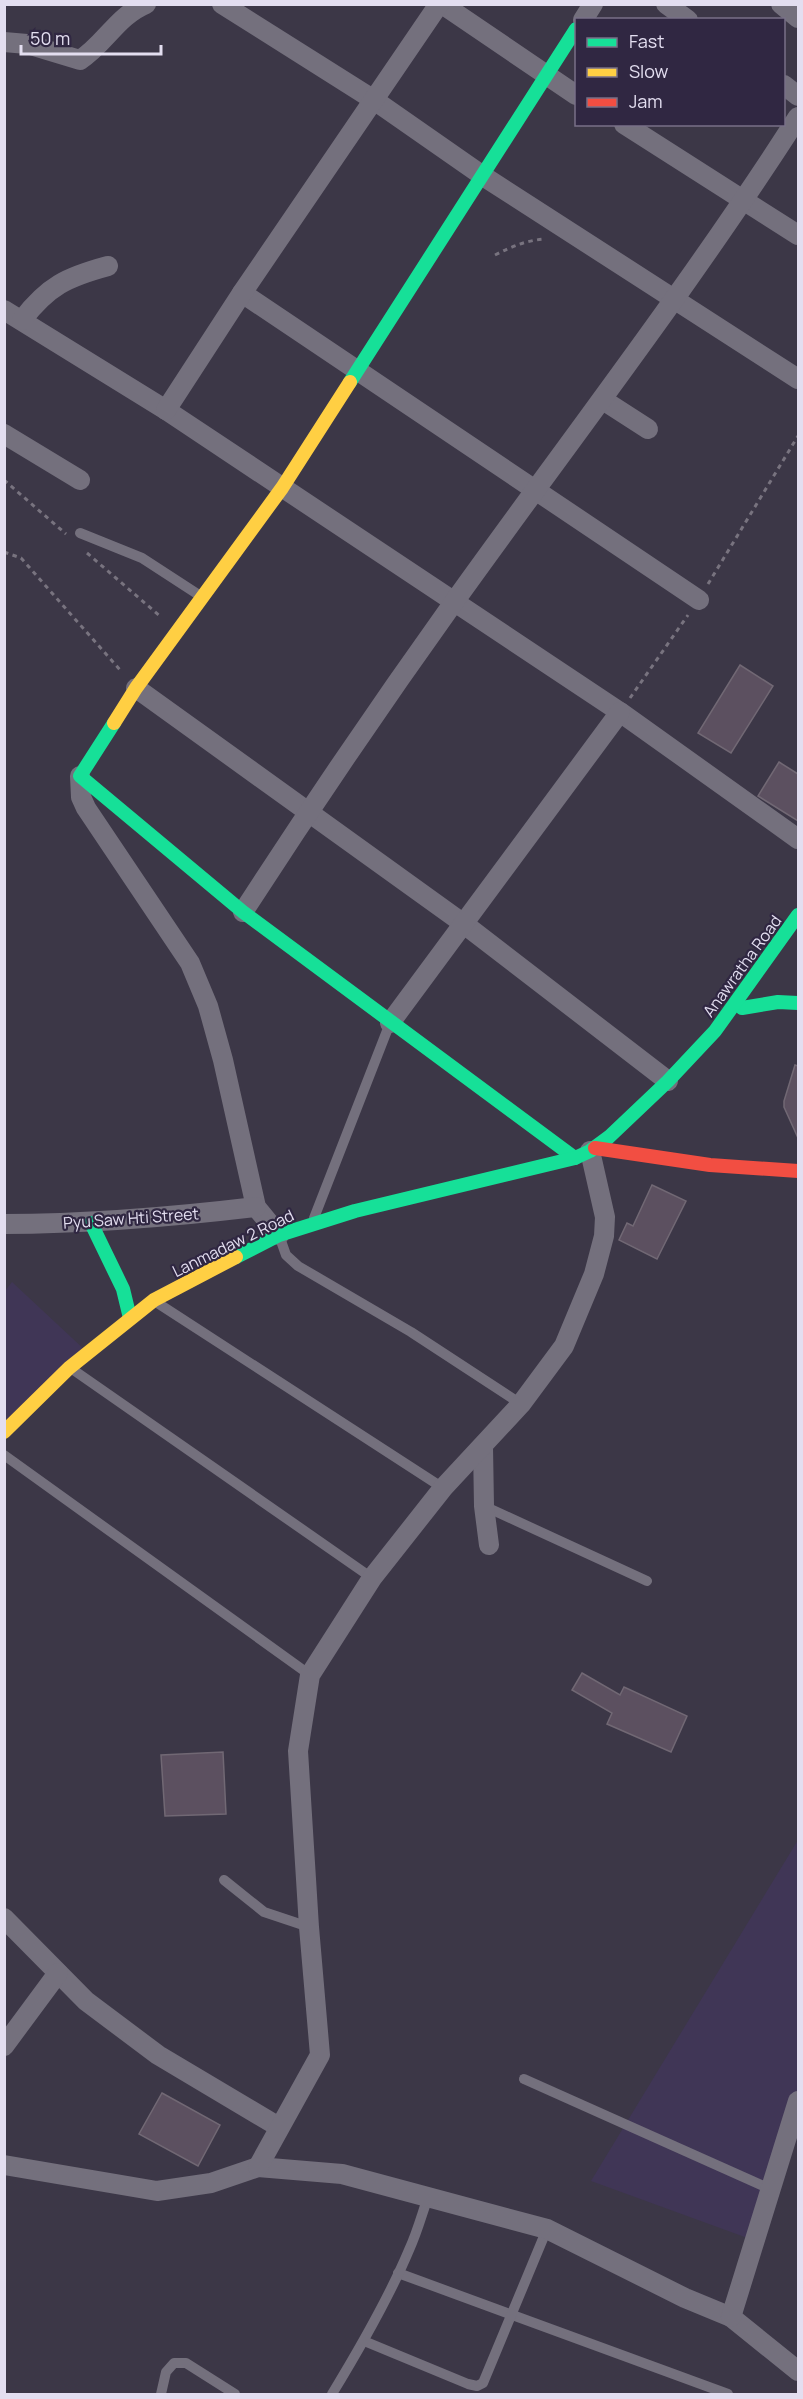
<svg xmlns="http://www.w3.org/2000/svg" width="803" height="2399" font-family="Manrope,sans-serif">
<rect width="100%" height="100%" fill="#3c3747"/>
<!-- built -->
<g fill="#403656">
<polygon points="12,1282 87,1352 5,1433 5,1291"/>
<polygon points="798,1840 798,2101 753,2240 591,2181"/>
</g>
<!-- building -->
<g fill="#5c5060" stroke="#716874" stroke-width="1.5">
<polygon points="740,665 773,686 731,753 698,733"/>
<polygon points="779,762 798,774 798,821 758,796"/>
<polygon points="795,1065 798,1066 798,1138 784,1107 784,1101"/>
<polygon points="652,1185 686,1201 657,1259 619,1240 627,1223 633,1226"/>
<polygon points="582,1673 620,1695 624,1687 687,1716 671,1752 607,1724 612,1713 572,1690"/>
<polygon points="223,1752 226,1814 165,1816 161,1755"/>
<polygon points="162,2093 220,2125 198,2166 139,2134"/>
</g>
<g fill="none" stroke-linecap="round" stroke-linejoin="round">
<!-- path -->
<g stroke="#78737f" stroke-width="3" stroke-dasharray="4.5 4.5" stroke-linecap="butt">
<path d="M495,255C513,246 527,240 546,239"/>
<polyline points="4,480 66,534"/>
<polyline points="4,552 21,558 121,671"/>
<polyline points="87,553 161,617"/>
<polyline points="708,584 798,436"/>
<polyline points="630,698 688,615"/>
</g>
<!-- lane -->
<g stroke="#74707d" stroke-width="10">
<polyline points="80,533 142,558 202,597"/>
<polyline points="314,1218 390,1023"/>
<polyline points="280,1238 286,1255 298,1266 411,1332 521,1404"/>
<polyline points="159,1304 443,1488"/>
<polyline points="72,1369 372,1578"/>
<polyline points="4,1455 310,1675"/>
<polyline points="484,1506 647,1581"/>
<polyline points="224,1880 264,1912 309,1927"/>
<polyline points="524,2079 770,2189"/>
<polyline points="398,2273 728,2394"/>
<polyline points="364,2341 468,2384 477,2386 483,2383 547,2229"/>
<polyline points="161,2394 166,2372 174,2363 186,2363 235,2394"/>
<path d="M332,2394C360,2348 388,2300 409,2250C417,2233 422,2214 428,2197"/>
</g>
<!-- street -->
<g stroke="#74707d" stroke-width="20">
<polyline points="222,4 374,100 483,176 798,379"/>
<polyline points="442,4 576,95"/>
<polyline points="666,4 688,20"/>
<polyline points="781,4 798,18"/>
<polyline points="583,20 593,4"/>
<path d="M4,42L27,44L80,60C105,44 117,16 146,4"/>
<polyline points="784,85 798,96"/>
<polyline points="624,124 798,235"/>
<polyline points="242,293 699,600"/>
<polyline points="4,310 166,410 620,712 798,839"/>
<path d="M22,320C48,286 67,277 108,266"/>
<polyline points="603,400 648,429"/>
<polyline points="166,410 242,293 439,4"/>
<polyline points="4,434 80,480"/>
<polyline points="136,688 464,924 668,1081"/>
<polyline points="80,776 81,797 86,808 190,963 208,1006 223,1060 256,1207 279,1235"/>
<path d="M243,912C311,807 381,704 454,602C570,440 691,284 798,117"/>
<polyline points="390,1023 620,712"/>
<path d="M4,1224C89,1224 172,1217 256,1207"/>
<polyline points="483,1447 484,1506 489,1545"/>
<polyline points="4,1918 86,2001 158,2055 279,2127"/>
<polyline points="4,2046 58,1973"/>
<polyline points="4,2165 157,2191 211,2183 258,2167 342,2174 547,2229 685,2298 731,2317 798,2371"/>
<polyline points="258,2167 320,2055 309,1927 298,1751 310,1675 372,1578 443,1488 521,1404 564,1346 594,1274 604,1236 605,1217 590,1151"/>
<polyline points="731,2317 798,2101"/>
</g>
<!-- fast -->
<g stroke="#16e098" stroke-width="14">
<polyline points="350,382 576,29"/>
<polyline points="114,723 80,776 243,912 575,1158"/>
<polyline points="742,1008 778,1002 798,1003"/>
<polyline points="91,1223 123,1289 130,1318"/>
<polyline points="236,1257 279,1235 355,1211 575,1158 590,1151 609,1137 668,1081 715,1031 798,915"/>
</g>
<!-- slow -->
<g stroke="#ffcf43" stroke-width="14">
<polyline points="114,723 136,688 282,488 350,382"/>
<polyline points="4,1432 69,1368 154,1300 236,1257"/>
</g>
<!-- jam -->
<polyline stroke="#f24e42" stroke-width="14" points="595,1148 710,1165 798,1171"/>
</g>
<g text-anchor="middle" stroke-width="4.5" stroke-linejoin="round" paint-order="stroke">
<!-- street labels -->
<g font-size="16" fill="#e3def0" stroke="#302742">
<text transform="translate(742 966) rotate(-54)" y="6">Anawratha Road</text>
<text transform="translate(131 1218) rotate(-4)" y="6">Pyu Saw Hti Street</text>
<text transform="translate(233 1243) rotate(-26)" y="6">Lanmadaw 2 Road</text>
</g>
</g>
<!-- border -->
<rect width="803" height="2399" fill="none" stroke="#e3def0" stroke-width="12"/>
<!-- legend -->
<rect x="575" y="18" width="210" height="108" fill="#302742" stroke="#787088" stroke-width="1.5"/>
<rect x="587" y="38" width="30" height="9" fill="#16e098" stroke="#787088" stroke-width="1.5"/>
<text x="629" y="48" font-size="18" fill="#e3def0">Fast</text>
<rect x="587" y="68" width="30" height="9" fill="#ffcf43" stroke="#787088" stroke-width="1.5"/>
<text x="629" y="78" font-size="18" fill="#e3def0">Slow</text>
<rect x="587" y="98" width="30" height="9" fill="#f24e42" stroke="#787088" stroke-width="1.5"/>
<text x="629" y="108" font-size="18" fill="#e3def0">Jam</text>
<!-- scale -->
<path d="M21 45v9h140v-9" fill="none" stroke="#e3def0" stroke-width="3"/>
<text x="30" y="45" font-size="18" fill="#e3def0" stroke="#302742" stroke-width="4.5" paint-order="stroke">50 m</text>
</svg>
